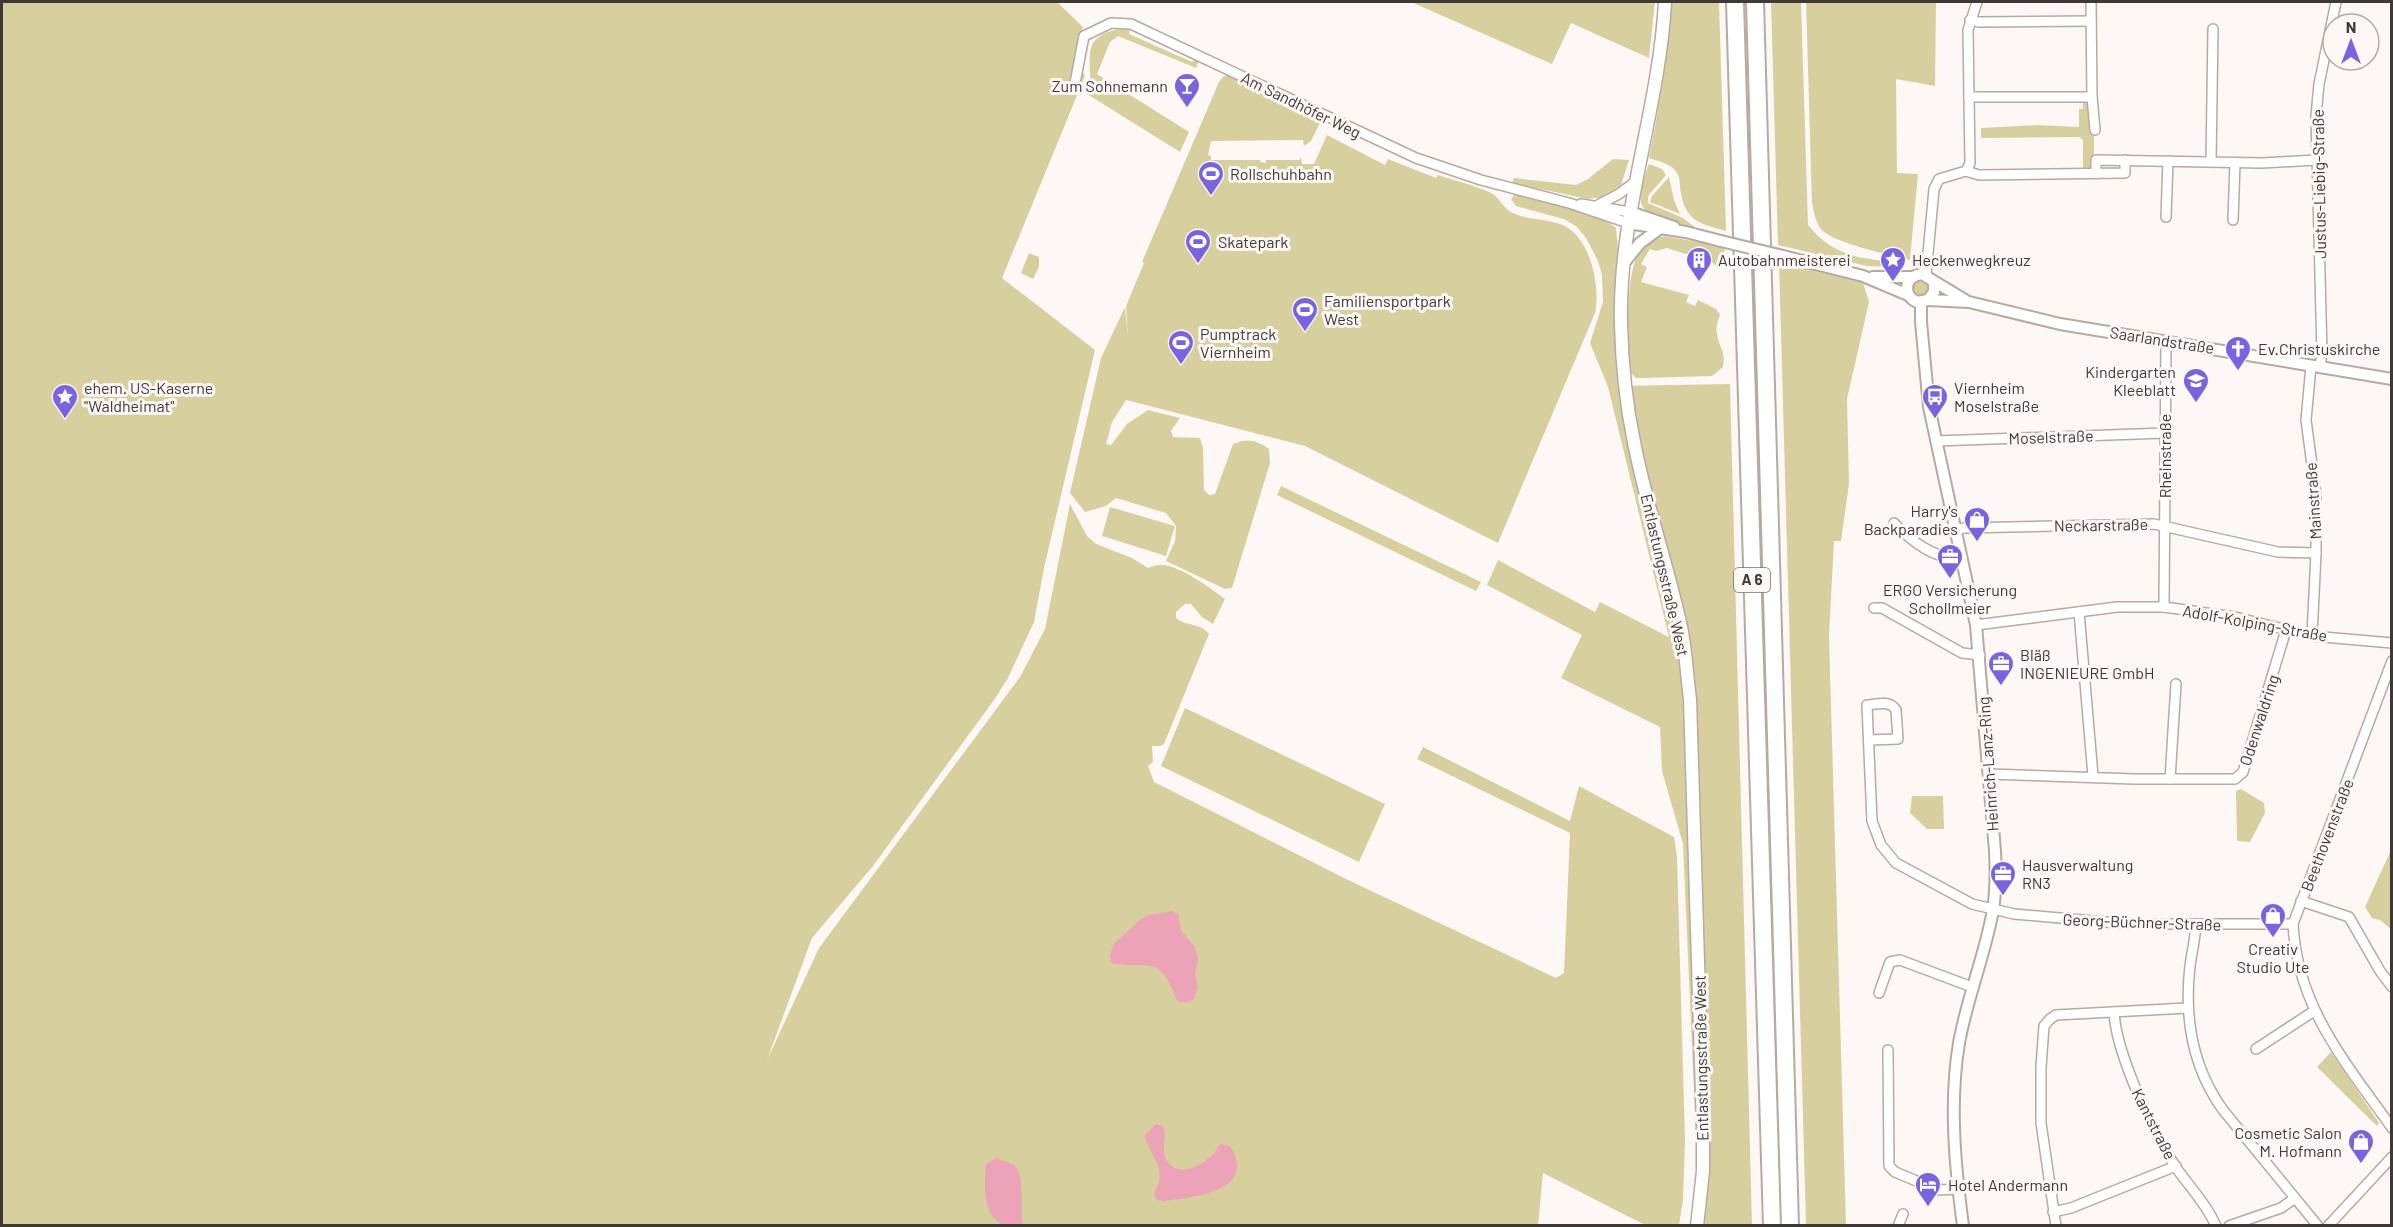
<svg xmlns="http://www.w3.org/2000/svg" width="2393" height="1227" font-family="Barlow,sans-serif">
<rect width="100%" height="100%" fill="#fdf8f5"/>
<!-- green -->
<g fill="#d7cf9e">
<path d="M2,2H1057L1083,27L1075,57L1085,76L1002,278L1095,350L1044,568L1034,622L1008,678L994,700L873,866L812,938L767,1060L819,948L1020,677L1045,629L1070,504L1087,536L1096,544L1132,558L1148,568C1152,567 1158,564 1162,565C1179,565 1212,589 1225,599L1213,624L1202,617L1191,604H1185L1176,612V618C1186,627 1200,622 1209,634L1164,744L1161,746H1152L1153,762L1148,766L1154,782L1348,880L1556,978L1564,973L1570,833L1417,759L1423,747L1570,821L1579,786L1674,837L1677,857L1685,1141L1683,1200L1679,1225H1645L1543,1173L1538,1226L2,1225Z"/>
<polygon points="1411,2 1655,2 1649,58 1571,23 1552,64"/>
<path d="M1670,2H1719L1726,231C1697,223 1684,220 1680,187C1680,181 1679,174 1675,170C1668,163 1658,161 1649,158C1659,106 1669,55 1670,2Z"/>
<path d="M1771,2H1801L1808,225C1833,256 1860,259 1898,262V267L1867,266L1778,245Z"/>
<path d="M1806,2H1936L1935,86L1896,79L1897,173L1918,174L1910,260C1891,255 1832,243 1821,229C1815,221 1814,212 1812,203Z"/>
<path d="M1120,29L1130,30L1129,34L1192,62L1195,59L1199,61L1196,68L1118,36L1110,42L1097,74L1189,132L1180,152L1087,94C1098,67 1073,37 1120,29Z"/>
<path d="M1232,75L1316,116L1320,123L1311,141L1304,146L1303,140L1211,141L1208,155L1211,156V160H1260L1261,162L1266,163V160H1299L1301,157L1302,164H1314L1327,135L1385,165L1388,159L1436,178L1438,175C1455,181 1475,185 1491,193C1499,197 1503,208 1511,212C1523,219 1546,219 1560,224C1590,234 1601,286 1595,313L1498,543L1305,446L1126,400L1112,422L1106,444L1111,445L1127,424L1148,410L1180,418L1171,431L1173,437L1200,438L1203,447L1204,490L1209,495L1215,494L1233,444C1248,438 1256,440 1269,449L1270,463L1232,588L1225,589L1166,561L1175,541L1176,526L1166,513L1116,498L1106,506L1085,512L1070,493L1101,358L1125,307L1128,338L1126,306L1144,263L1142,262L1219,82L1224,76Z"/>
<polygon points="2083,101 2089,105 2089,130 2094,130 2094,165 2090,170 2083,170 2083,140 2079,137 1981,138 1981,128 2038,125 2079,127 2079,109 2083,109"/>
<polygon points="1613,159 1629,160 1621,185 1606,197 1587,199 1512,183 1514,178 1576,185 1588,179"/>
<path d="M1649,164L1662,169L1666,175L1648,196V203L1683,218L1696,228L1705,231C1691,228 1650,220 1643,207C1636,195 1645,175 1649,164Z"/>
<polygon points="1669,177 1674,200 1680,214 1650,202 1652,196"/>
<path d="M1515,194C1539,198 1599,212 1616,228L1618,248L1614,318L1619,386L1730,384L1752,1225H1700L1683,844L1662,771L1660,727L1561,678L1582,635L1487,585L1498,560L1595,612L1600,602L1669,637L1608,387L1590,343L1603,302L1602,275L1598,261L1586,238L1577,227L1564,219L1516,206L1511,199Z"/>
<path d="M1665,236L1714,245L1724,249L1727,260L1718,269L1713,263L1667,248L1656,251L1650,249L1641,264L1647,267L1641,282L1689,295L1686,302L1695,306L1698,300L1716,309L1720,315C1718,321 1715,328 1717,334C1719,349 1726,349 1723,367L1712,376L1644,378H1636L1630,372C1628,344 1623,266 1644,245C1650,239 1658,237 1665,236Z"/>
<polygon points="1029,253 1039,257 1039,267 1033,279 1021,273"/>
<polygon points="1779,262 1863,283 1869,302 1847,399 1849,484 1841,541 1834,541 1829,635 1846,1225 1806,1225"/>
<polygon points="1920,279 1929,283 1929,292 1922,298 1915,296 1911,290 1912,284"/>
<polygon points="1281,486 1481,582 1476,591 1277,495"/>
<polygon points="1110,507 1175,526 1166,556 1102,536"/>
<polygon points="1185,708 1385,804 1359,862 1161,766"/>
<polygon points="2241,789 2264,803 2265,813 2250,842 2237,841 2236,791"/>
<polygon points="1912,796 1943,796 1944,829 1927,829 1910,813"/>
<polygon points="2391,850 2391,929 2380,920 2372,918 2365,907"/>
<polygon points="2331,1052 2379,1123 2377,1126 2317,1067"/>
</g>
<!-- water -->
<g fill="#eca2b7">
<path d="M1172,911L1178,914L1181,931L1195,947L1198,959L1195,975L1198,987L1194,999L1185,1003L1177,1001C1159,951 1149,971 1111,963L1110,955L1114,944L1141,919L1149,915Z"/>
<path d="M1156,1124L1163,1126C1168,1137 1160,1148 1166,1159C1178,1183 1213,1161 1220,1144L1230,1146C1259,1192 1192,1197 1164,1201L1157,1200L1154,1195C1155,1190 1158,1186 1159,1181C1163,1164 1147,1150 1145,1135Z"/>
<path d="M996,1158C1001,1160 1009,1162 1014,1165C1026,1175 1019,1210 1023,1225C1018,1226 1009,1227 1004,1225C981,1216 985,1184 986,1164Z"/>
</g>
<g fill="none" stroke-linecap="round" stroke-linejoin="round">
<defs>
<g id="minor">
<polyline points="2091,2 2092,97 2095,130"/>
<polyline points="1970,20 1979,22 2091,21"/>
<polyline points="1075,83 1084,36 1111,23 1131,24 1416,158 1481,180 1569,203 1628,223"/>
<polyline points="1969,97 2092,97"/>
<polyline points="2211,162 2213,29"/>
<polyline points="1966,171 1979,175 2125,173 2125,160"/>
<polyline points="2096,173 2096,160 2262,163 2316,160"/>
<polyline points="1581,204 1630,212"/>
<polyline points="1598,205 1619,194 1636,181"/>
<polyline points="2166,217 2168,161"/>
<polyline points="2233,220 2235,163"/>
<polyline points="1926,275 1934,189 1939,179 1966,171 1970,163 1968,30 1977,2"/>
<polyline points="2311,366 2306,420 2316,495 2316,553 2312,636"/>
<polyline points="2320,367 2322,354 2316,116 2319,84 2336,2"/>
<polyline points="1936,441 2165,433"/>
<path d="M1894,523C1910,540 1937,562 1962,557"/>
<polyline points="1955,530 1964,528 2154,524 2278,552 2316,553"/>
<polyline points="2164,607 2166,341"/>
<polyline points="1874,608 1882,608 1962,653 1980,655"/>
<polyline points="2079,612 2093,776"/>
<polyline points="1976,625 2117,607 2164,607 2235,617 2312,636 2392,643"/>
<path d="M2392,661L2293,924C2297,1007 2346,1063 2392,1128"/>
<path d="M1869,740L1898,739L1896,710C1890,700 1877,704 1867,705L1872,821L1881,845L1896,863L1972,904L2014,914L2128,924H2293"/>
<polyline points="1988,774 2134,779 2235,779 2243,772 2286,630"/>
<polyline points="2170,779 2176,684"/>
<polyline points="2301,901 2349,917 2380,971 2392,987"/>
<path d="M2196,925C2195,939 2192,952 2190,966C2184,1018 2192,1067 2223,1110L2318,1226"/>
<polyline points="1879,993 1890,962 1900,960 1972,987"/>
<path d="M2114,1012C2116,1054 2154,1134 2177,1169C2190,1187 2207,1205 2216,1226"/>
<polyline points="2256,1049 2314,1011"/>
<polyline points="1888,1050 1889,1166 1895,1172 1938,1190 1958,1189"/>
<polyline points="2053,1212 2071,1208 2176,1166"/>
<polyline points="1898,1226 1903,1214"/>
<polyline points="2056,1226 2041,1123 2041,1067 2044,1026 2050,1019 2056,1015 2187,1008"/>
<polyline points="2229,1226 2281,1208 2295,1198"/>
<polyline points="2328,1226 2392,1157"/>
</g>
<g id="tertiary">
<polyline points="1630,212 1674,227"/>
<polyline points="1628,223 1686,232 1721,241"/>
<polyline points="1783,256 1863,276 1908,295"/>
<polyline points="1623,264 1640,243 1659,229"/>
<polyline points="1873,277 1912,277"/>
<path d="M1934,282V292L1928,300L1917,302C1902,295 1904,276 1922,274L1965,300"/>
<polyline points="1928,300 1969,302 2060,324 2392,379"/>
<path d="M1921,302V322L1929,407L1976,625L1995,851C1996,871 1996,890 1993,910C1985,955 1967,998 1959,1043C1949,1103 1955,1166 1963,1226"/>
</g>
<path id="secondary" d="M1665,2C1659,111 1618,215 1621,325C1622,364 1626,404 1634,442C1646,506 1669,568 1682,632C1686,654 1687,677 1690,699L1703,1126V1171L1697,1226"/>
<g id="motorway">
<polyline points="1735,2 1772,1226"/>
<polyline points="1755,2 1790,1226"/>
</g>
</defs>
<!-- minor casing -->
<use href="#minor" stroke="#b6aaa3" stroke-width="12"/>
<!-- tertiary casing -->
<use href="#tertiary" stroke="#b6aaa3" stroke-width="14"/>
<!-- secondary casing -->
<use href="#secondary" stroke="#b6aaa3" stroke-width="15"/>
<!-- motorway casing -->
<use href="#motorway" stroke="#b6aaa3" stroke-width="20"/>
<!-- minor -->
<use href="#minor" stroke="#fff" stroke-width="9"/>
<!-- tertiary -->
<use href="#tertiary" stroke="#fff" stroke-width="10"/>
<!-- secondary -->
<use href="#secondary" stroke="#fff" stroke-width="12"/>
<!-- motorway -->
<use href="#motorway" stroke="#fff" stroke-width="16"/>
<defs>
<polyline id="tertiary-bridge" points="1721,241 1783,256"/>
</defs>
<!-- tertiary-bridge casing -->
<use href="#tertiary-bridge" stroke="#b6aaa3" stroke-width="14" stroke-linecap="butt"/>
<!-- tertiary-bridge -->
<use href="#tertiary-bridge" stroke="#fff" stroke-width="10"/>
</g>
<!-- icons -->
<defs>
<symbol id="bar-pin" viewBox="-11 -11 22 30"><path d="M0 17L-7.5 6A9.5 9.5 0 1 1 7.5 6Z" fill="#7864df" stroke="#fdf8f5"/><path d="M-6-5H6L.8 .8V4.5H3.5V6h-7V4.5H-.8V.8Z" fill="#fff"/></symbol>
<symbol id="stadium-pin" viewBox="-11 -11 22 30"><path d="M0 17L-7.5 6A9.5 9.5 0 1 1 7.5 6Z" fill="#7864df" stroke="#fdf8f5"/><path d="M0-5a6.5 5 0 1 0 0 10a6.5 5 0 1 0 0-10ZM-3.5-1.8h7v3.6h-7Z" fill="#fff"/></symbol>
<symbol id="building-pin" viewBox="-11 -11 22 30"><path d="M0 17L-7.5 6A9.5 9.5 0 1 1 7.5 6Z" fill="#7864df" stroke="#fdf8f5"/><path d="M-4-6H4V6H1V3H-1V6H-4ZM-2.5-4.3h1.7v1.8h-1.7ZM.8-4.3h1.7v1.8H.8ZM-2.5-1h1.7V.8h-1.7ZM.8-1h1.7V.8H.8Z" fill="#fff"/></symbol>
<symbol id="sight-pin" viewBox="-11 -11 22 30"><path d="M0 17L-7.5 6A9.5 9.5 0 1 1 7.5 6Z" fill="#7864df" stroke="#fdf8f5"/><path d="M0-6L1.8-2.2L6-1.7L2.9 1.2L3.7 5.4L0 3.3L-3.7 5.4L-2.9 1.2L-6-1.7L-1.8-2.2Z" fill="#fff"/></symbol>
<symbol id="church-pin" viewBox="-11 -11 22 30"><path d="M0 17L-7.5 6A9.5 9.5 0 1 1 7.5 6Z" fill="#7864df" stroke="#fdf8f5"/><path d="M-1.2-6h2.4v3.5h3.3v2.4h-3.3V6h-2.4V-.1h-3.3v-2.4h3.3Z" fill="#fff"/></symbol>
<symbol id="school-pin" viewBox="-11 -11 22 30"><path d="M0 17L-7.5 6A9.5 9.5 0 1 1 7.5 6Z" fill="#7864df" stroke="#fdf8f5"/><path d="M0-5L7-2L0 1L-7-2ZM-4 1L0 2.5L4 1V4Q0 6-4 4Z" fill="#fff"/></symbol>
<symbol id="bus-pin" viewBox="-11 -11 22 30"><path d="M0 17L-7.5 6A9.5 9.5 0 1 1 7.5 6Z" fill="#7864df" stroke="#fdf8f5"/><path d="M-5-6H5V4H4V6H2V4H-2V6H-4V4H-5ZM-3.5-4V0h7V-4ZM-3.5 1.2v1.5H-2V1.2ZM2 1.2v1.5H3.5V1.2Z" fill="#fff"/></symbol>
<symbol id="shop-pin" viewBox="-11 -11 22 30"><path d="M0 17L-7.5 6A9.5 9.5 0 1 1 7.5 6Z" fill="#7864df" stroke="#fdf8f5"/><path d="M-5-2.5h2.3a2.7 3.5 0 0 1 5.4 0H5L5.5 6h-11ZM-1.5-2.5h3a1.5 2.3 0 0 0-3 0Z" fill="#fff"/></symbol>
<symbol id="office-pin" viewBox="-11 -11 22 30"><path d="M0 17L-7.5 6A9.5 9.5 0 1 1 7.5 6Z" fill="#7864df" stroke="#fdf8f5"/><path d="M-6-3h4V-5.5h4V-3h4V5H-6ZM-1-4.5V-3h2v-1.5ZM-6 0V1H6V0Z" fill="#fff"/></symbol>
<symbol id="hotel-pin" viewBox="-11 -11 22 30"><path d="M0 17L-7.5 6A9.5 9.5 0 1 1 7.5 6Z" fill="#7864df" stroke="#fdf8f5"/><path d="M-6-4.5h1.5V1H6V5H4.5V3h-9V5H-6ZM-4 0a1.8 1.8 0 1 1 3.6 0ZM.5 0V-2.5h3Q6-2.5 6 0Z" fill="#fff"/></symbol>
</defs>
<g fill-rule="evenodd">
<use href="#bar-pin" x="1172" y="71" width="30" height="40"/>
<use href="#stadium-pin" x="1196" y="159" width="30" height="40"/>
<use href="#stadium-pin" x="1183" y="227" width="30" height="40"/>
<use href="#building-pin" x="1684" y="245" width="30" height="40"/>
<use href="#sight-pin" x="1878" y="245" width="30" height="40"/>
<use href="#stadium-pin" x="1290" y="295" width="30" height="40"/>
<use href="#stadium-pin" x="1166" y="328" width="30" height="40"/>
<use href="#church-pin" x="2223" y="334" width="30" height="40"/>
<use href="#school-pin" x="2181" y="366" width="30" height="40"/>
<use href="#sight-pin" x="50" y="382" width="30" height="40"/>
<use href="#bus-pin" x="1920" y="382" width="30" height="40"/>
<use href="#shop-pin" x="1962" y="505" width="30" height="40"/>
<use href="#office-pin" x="1935" y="542" width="30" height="40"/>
<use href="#office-pin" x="1986" y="649" width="30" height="40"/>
<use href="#office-pin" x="1988" y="859" width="30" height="40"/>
<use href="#shop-pin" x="2258" y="901" width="30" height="40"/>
<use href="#shop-pin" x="2346" y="1127" width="30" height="40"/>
<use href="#hotel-pin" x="1913" y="1170" width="30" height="40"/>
</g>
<g text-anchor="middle" stroke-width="6" stroke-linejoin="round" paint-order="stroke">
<!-- shield labels -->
<rect fill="#fdf8f5" stroke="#77726f" stroke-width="1.5" x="1734" y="568" width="36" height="24" rx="4.5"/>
<g font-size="15" font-weight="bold" fill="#3e3936">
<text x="1752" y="585">A 6</text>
</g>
<!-- poi labels -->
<g font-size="16" fill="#3e3936" stroke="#fdf8f5" text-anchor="start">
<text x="1168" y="92" text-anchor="end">Zum Sohnemann</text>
<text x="1230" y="180">Rollschuhbahn</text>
<text x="1218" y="248">Skatepark</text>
<text x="1718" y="266">Autobahnmeisterei</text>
<text x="1912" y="266">Heckenwegkreuz</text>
<text x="1324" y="307">Familiensportpark<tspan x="1324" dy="18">West</tspan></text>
<text x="1200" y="340">Pumptrack<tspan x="1200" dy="18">Viernheim</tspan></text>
<text x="2258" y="355">Ev.Christuskirche</text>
<text x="2176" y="378" text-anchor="end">Kindergarten<tspan x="2176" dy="18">Kleeblatt</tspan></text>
<text x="84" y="394">ehem. US-Kaserne<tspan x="84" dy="18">"Waldheimat"</tspan></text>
<text x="1954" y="394">Viernheim<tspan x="1954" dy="18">Moselstraße</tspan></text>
<text x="1958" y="517" text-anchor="end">Harry's<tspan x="1958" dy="18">Backparadies</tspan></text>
<text x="1950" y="596" text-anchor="middle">ERGO Versicherung<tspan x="1950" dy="18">Schollmeier</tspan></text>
<text x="2020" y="661">Bläß<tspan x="2020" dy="18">INGENIEURE GmbH</tspan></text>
<text x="2022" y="871">Hausverwaltung<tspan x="2022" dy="18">RN3</tspan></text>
<text x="2273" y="955" text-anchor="middle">Creativ<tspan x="2273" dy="18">Studio Ute</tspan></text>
<text x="2342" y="1139" text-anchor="end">Cosmetic Salon<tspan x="2342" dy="18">M. Hofmann</tspan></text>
<text x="1948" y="1191">Hotel Andermann</text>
</g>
<!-- street labels -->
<g font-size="16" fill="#3e3936" stroke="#fdf8f5">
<text transform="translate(1301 105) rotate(26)" y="6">Am Sandhöfer Weg</text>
<text transform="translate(2319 184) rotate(-91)" y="6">Justus-Liebig-Straße</text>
<text transform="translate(2162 340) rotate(9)" y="6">Saarlandstraße</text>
<text transform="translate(2051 437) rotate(-2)" y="6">Moselstraße</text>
<text transform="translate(2165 456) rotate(-90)" y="6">Rheinstraße</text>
<text transform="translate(2313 501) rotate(-94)" y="6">Mainstraße</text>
<text transform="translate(2101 525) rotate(-1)" y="6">Neckarstraße</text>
<text transform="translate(1665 575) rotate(77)" y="6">Entlastungsstraße West</text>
<text transform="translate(2255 623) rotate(10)" y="6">Adolf-Kolping-Straße</text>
<text transform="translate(2259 720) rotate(-72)" y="6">Odenwaldring</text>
<text transform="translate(1988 764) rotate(-94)" y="6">Heinrich-Lanz-Ring</text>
<text transform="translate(2327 835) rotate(-69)" y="6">Beethovenstraße</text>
<text transform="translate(2142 922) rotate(2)" y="6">Georg-Büchner-Straße</text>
<text transform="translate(1701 1058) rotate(-91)" y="6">Entlastungsstraße West</text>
<text transform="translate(2154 1124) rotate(63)" y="6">Kantstraße</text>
</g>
</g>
<!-- border -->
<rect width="2393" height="1227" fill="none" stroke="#3e3936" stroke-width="6"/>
<!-- north arrow -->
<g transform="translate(2351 42)"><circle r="28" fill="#fdf8f5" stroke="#b1aca9" stroke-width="1.5"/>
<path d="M0-4.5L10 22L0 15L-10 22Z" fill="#7864df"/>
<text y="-9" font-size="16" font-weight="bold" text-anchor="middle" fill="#3e3936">N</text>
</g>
</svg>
